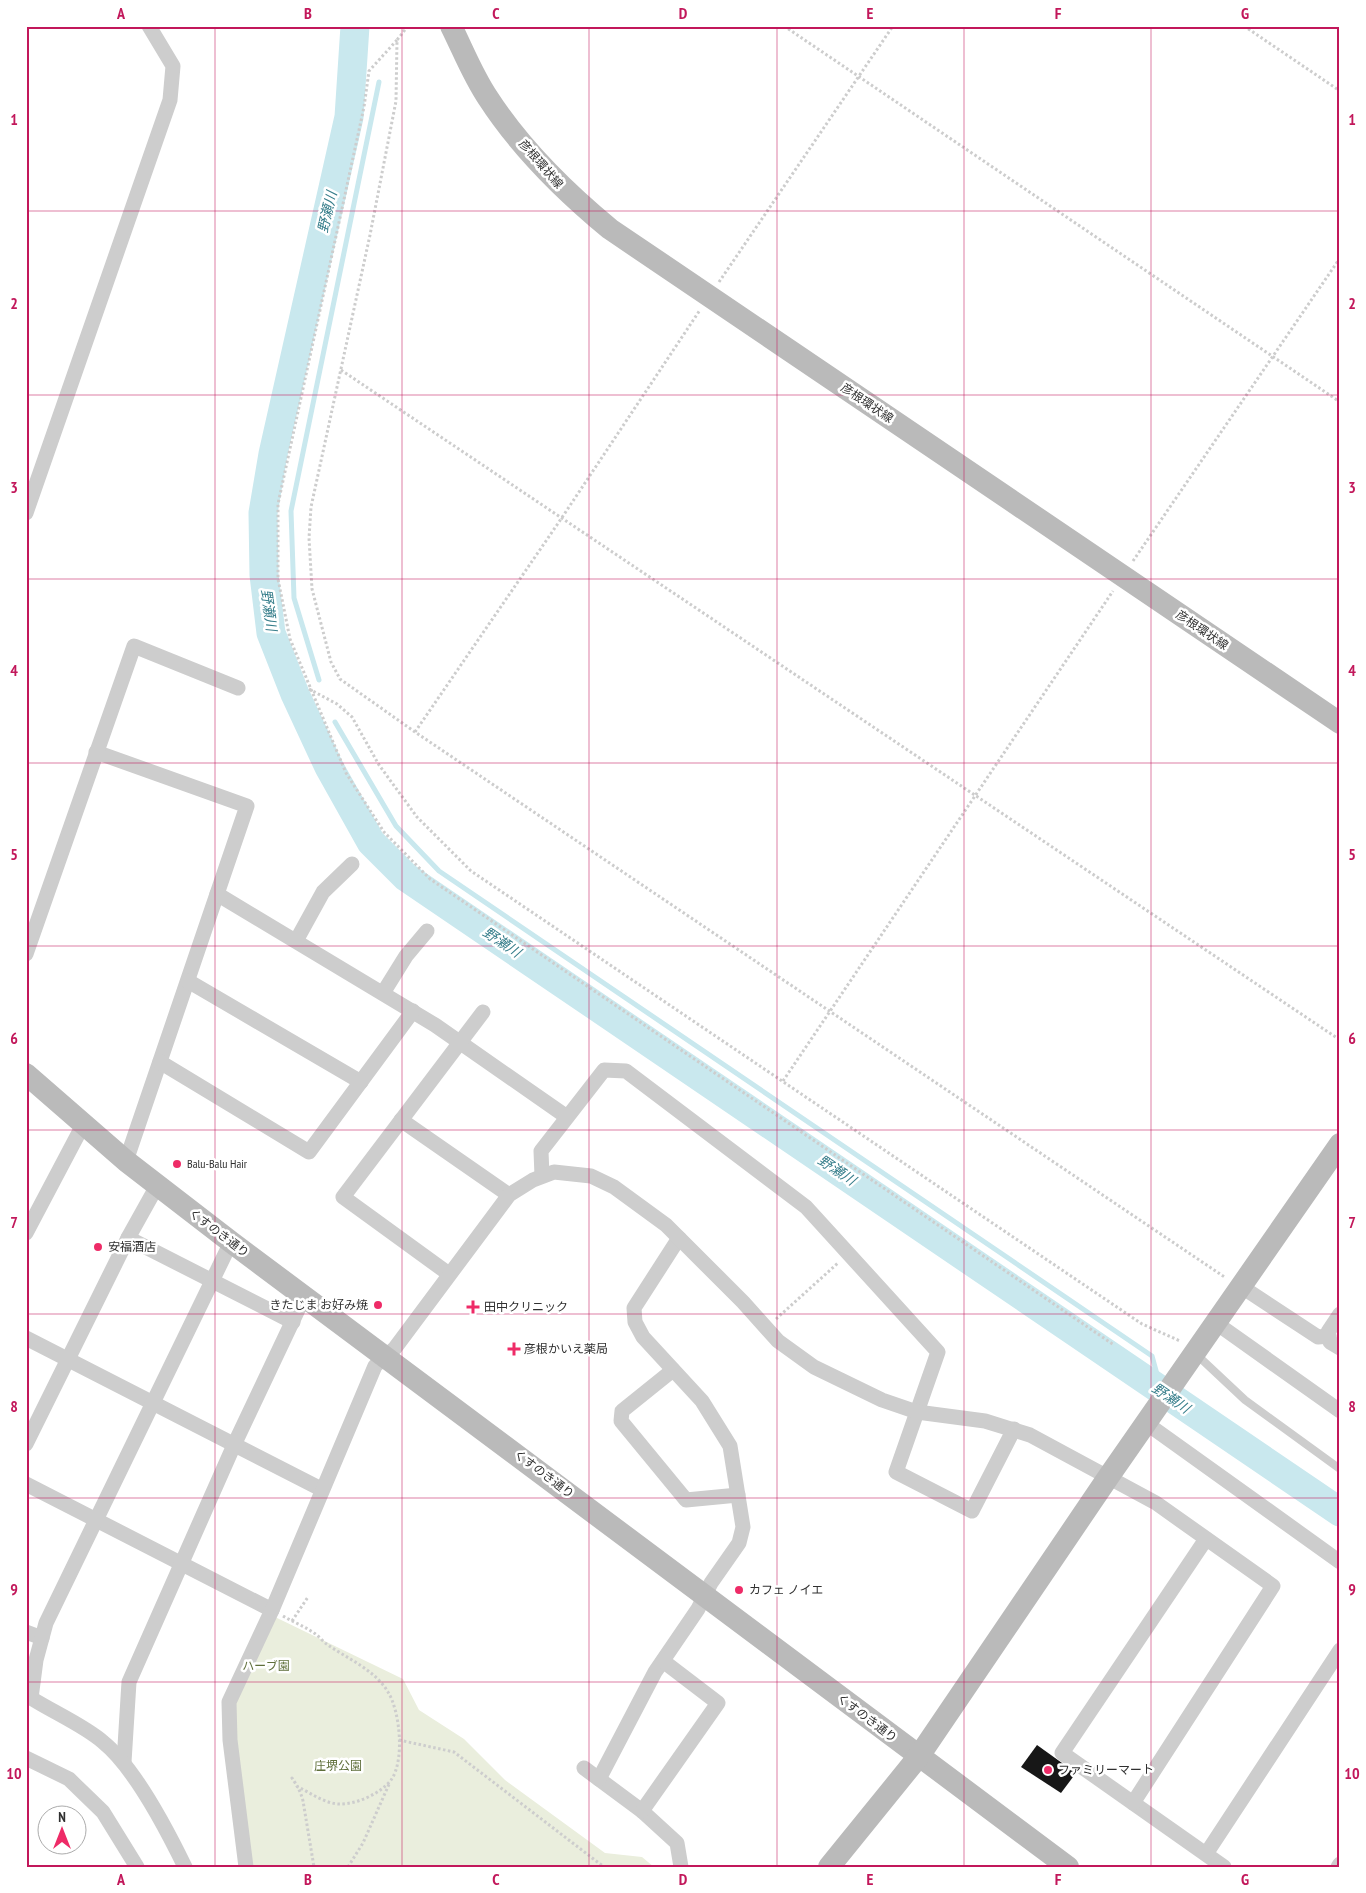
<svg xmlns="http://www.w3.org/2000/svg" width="1366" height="1893" font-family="'PT Sans Narrow','Noto Sans JP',sans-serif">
<rect width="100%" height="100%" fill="#fff"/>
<!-- green -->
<polygon fill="#eaeedd" points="275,1617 403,1679 419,1710 464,1739 505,1780 605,1853 642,1857 654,1867 252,1867 236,1746 235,1703"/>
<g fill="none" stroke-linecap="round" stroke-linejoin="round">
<!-- stream -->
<g stroke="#c9e8ee" stroke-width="5">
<polyline points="319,680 294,598 291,511 379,82"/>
<polyline points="335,722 396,826 439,871 1152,1356 1161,1389"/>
</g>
<!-- river -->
<polyline stroke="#c9e8ee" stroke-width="29" points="355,26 349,117 273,454 263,513 264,575 271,633 295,694 329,767 371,842 406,877 1340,1512"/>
</g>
<!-- building -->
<polygon fill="#171717" points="1037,1745 1076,1773 1061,1793 1021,1767"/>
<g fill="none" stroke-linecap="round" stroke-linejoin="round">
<!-- path -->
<g stroke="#cdcdcd" stroke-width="3" stroke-dasharray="2.5 2.5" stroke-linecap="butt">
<polyline points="408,26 397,40 396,101 370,235 311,507 309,538 312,589 331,662 340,679 415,732 1226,1278"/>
<polyline points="784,26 1340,402"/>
<polyline points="1244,26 1340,91"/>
<polyline points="397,40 369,71 364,107 278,504 278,579 290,639 346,773 384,832 430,879 1114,1345"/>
<polyline points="719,282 893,26"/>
<polyline points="341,370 1340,1040"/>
<polyline points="1133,561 1340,258"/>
<polyline points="309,689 337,704 352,717 379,765 417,817 471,871 1142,1324 1180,1341"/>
<polyline points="415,732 561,519 700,310"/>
<polyline points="783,1081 1113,591"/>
<polyline points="776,1319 838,1263"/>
<path d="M283,1616C293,1622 304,1626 314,1633C319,1636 323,1642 328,1645C348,1659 375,1670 388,1692C400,1711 405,1761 391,1780C380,1794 357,1804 340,1804C325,1804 311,1793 298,1787L292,1778C297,1786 301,1792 303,1801L314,1867"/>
<polyline points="292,1621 308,1597"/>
<polyline points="399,1740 454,1752 604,1867"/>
<polyline points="348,1867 363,1843 390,1782"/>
</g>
<!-- lane -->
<polyline stroke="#cdcdcd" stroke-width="8" points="1197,1355 1245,1400 1340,1469"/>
<!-- street -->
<g stroke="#cdcdcd" stroke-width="15">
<polyline points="26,513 170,100 173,66 149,26"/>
<polyline points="96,752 247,806 126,1161"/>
<polyline points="217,894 435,1025 567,1117"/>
<polyline points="296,941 323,892 352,864"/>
<polyline points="26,954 134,646 238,688"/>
<polyline points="188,981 361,1082"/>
<polyline points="383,993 406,956 427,931"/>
<polyline points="160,1062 309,1152 413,1011"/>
<polyline points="401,1120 509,1195"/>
<polyline points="542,1176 541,1151 604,1070 626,1071 806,1207 938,1352 896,1472 972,1511 1014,1429"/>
<polyline points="26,1233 83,1125"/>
<polyline points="128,1238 293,1322"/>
<polyline points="449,1274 343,1197 483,1012"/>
<polyline points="1242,1287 1318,1337 1329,1336"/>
<polyline points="1340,1314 1328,1332 1330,1342 1340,1348"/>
<polyline points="1216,1323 1340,1411"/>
<polyline points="26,1338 321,1489"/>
<polyline points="673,1370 622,1411 621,1421 686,1500 738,1495"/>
<polyline points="1146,1423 1340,1562"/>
<polyline points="26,1444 128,1238 157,1186"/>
<polyline points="26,1484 272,1610"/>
<polyline points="1206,1539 1062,1753 1224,1867"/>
<polyline points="26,1632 42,1638"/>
<polyline points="26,1758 69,1779 103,1812 137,1867"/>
<polyline points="124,1762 129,1682 234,1445 304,1297"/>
<polyline points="584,1768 642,1811 677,1843 681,1867"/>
<polyline points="599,1779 655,1672 698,1609 711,1583 739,1543 743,1527 730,1446 702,1401 643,1337 635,1322 634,1308 679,1238"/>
<polyline points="642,1811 718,1703 663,1661"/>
<polyline points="1206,1854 1340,1650"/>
<path d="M185,1867C167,1830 134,1767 103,1742C85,1726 53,1712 31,1698L36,1660L46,1623L231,1242"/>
<polyline points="246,1867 230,1740 229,1702 272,1610 375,1366 395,1348 509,1195 533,1180 554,1172 591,1176 614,1187 666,1225 743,1302 778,1341 814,1367 882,1400 917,1412 985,1421 1030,1435 1156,1503 1273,1586 1133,1803"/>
<polyline points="1338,1867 1340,1864"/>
</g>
<!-- secondary -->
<g stroke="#bababa" stroke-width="22">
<path d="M451,26C463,50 473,76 488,98C521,149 564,191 610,229L1340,723"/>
<polyline points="26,1074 126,1161 231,1242 1068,1867"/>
<polyline points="829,1867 919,1756 1109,1476 1340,1144"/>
</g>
</g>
<!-- grid -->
<path fill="none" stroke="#c2185b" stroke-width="1" stroke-opacity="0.55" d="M215,26V1867M402,26V1867M589,26V1867M777,26V1867M964,26V1867M1151,26V1867M26,211H1340M26,395H1340M26,579H1340M26,763H1340M26,946H1340M26,1130H1340M26,1314H1340M26,1498H1340M26,1682H1340"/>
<!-- markers -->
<g fill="#ee2b67" stroke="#fff" stroke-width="2">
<circle cx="177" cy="1164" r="5"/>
<circle cx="98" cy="1247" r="5"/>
<circle cx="378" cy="1305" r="5"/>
<path d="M470.5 1299.5h5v5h5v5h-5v5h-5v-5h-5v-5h5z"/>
<path d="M511.5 1341.5h5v5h5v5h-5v5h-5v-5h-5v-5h5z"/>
<circle cx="739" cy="1590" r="5"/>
<circle cx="1048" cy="1770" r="5"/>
</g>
<g text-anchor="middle" stroke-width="5" stroke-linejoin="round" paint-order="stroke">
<!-- street labels -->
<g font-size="12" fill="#303030" stroke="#fff">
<text transform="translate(541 164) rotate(49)" y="4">彦根環状線</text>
<text transform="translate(867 403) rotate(34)" y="4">彦根環状線</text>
<text transform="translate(1202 630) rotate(34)" y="4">彦根環状線</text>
<text transform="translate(219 1233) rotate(37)" y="4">くすのき通り</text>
<text transform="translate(544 1474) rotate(37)" y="4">くすのき通り</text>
<text transform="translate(867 1718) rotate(37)" y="4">くすのき通り</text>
</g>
<!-- poi labels -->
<g font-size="12" fill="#303030" stroke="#fff" text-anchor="start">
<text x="187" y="1168">Balu-Balu Hair</text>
<text x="108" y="1251">安福酒店</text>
<text x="368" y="1309" text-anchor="end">きたじま お好み焼</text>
<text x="484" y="1311">田中クリニック</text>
<text x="524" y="1353">彦根かいえ薬局</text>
<text x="749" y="1594">カフェ ノイエ</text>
<text x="1058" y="1774">ファミリーマート</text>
</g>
<!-- park labels -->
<g font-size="12" fill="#5f6f3a" stroke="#fff">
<text x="266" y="1670">ハーブ園</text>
<text x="338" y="1770">庄堺公園</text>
</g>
<!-- water labels -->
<g font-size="14" font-style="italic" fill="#357d8a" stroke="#fff">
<text transform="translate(327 212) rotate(-77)" y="5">野瀬川</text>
<text transform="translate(269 610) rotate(82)" y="5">野瀬川</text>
<text transform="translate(502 942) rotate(34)" y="5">野瀬川</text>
<text transform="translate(837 1170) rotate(34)" y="5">野瀬川</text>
<text transform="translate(1171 1398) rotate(34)" y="5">野瀬川</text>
</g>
</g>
<!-- border -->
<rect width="1366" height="1893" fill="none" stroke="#ffffff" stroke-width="55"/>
<!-- north arrow -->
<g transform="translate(62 1830)"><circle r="24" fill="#ffffff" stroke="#acacac"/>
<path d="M0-4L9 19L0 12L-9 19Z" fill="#ee2b67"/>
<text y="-8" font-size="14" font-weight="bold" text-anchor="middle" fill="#303030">N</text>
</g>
<rect x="28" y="28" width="1310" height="1838" fill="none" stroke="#c2185b" stroke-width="2"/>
<g font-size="16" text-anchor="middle" font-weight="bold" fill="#c2185b">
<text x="121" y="19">A</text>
<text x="308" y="19">B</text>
<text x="496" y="19">C</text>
<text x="683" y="19">D</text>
<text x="870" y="19">E</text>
<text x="1058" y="19">F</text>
<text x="1245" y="19">G</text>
<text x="14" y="125">1</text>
<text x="1352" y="125">1</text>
<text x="14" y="309">2</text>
<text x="1352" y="309">2</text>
<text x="14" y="493">3</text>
<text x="1352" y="493">3</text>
<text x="14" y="676">4</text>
<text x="1352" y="676">4</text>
<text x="14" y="860">5</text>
<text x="1352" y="860">5</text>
<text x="14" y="1044">6</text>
<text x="1352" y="1044">6</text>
<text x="14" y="1228">7</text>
<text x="1352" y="1228">7</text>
<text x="14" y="1412">8</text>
<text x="1352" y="1412">8</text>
<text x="14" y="1595">9</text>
<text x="1352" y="1595">9</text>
<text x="14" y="1779">10</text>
<text x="1352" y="1779">10</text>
<text x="121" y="1885">A</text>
<text x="308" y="1885">B</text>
<text x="496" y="1885">C</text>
<text x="683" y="1885">D</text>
<text x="870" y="1885">E</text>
<text x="1058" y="1885">F</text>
<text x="1245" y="1885">G</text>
</g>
</svg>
